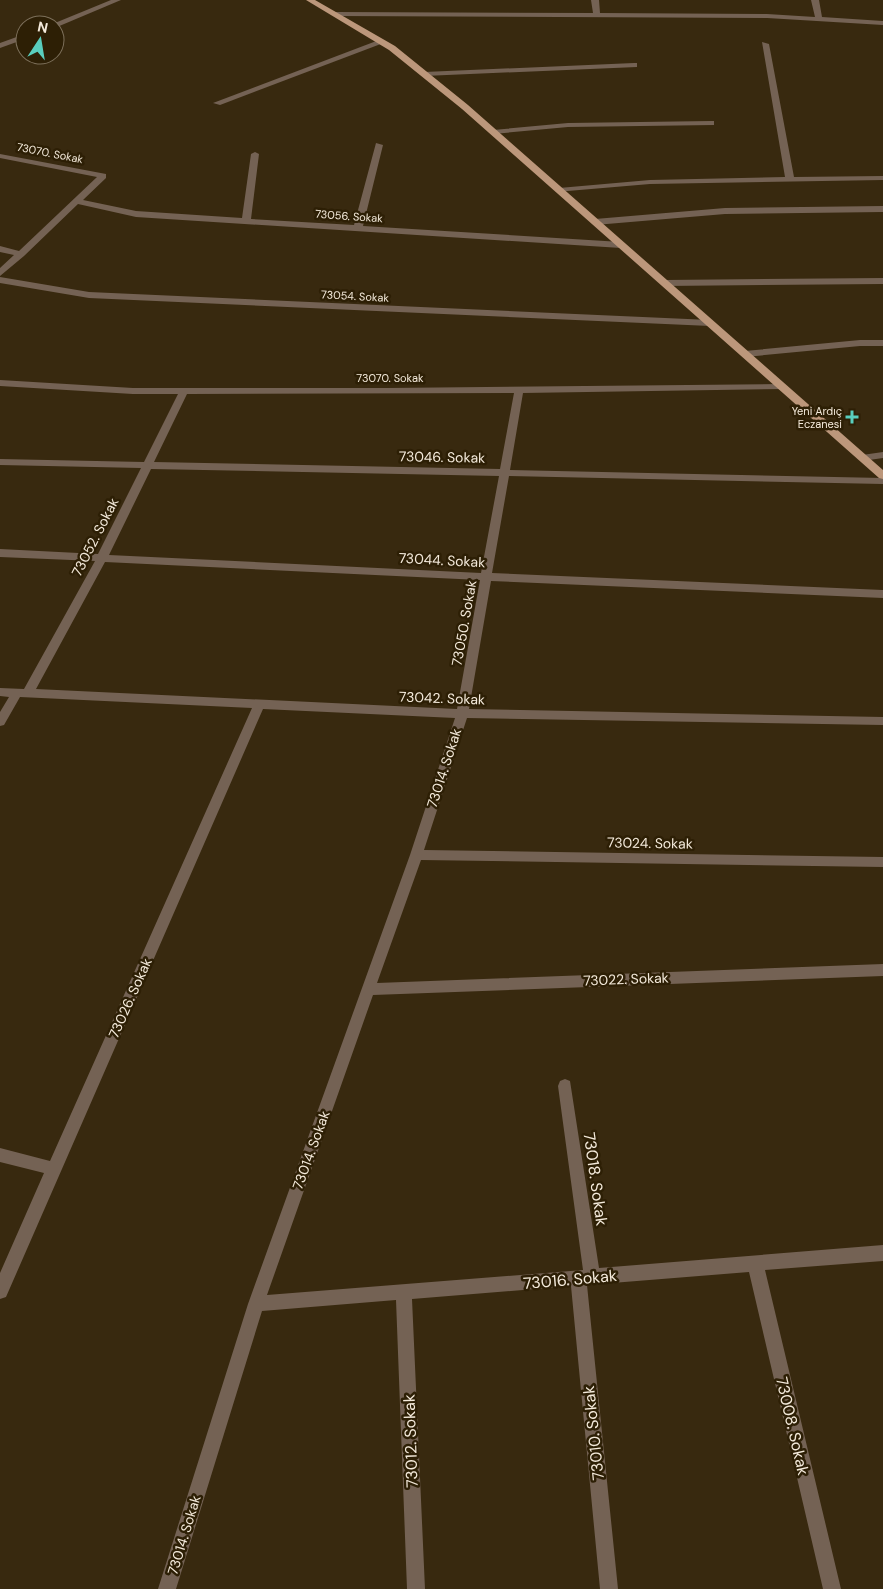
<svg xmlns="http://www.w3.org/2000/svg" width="883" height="1589" font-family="'DM Sans',sans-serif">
<rect width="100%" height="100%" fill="#38290f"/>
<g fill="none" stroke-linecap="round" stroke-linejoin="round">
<!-- minor -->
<g fill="#746254" fill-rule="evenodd">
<polygon points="111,0 121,0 57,27 50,25"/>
<polygon points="591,0 599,0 600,13 767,14 815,17 811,0 819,0 822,17 883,21 883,25 767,18 335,16 331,14 335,12 593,13"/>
<polygon points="25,34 25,39 0,48 0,43"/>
<polygon points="379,40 386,42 220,105 213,103"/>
<polygon points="762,42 769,44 794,177 883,176 883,180 650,184 556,192 555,190 559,188 650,180 785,177"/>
<polygon points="634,63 637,63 637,67 424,76 420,74 424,72"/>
<polygon points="711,121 714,121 714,125 568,127 493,134 489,132 493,130 568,123"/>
<polygon points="376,143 383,145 363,226 621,242 625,245 621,248 136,217 78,204 24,256 0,276 0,268 14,255 0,252 0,246 19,251 97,177 0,158 0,154 106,174 106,178 83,200 136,211 242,218 251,154 255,152 259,154 251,219 354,225"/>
<polygon points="883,206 883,212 725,214 595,225 591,222 595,219 725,208"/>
<polygon points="0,277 89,292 710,320 715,323 710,326 89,298 0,283"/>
<polygon points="883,278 883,284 664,286 660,283 664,280"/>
<polygon points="860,340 883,340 883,346 860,346 745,357 740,354 745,351"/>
<path d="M0,380L133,388H387L781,384L784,385V389L523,393L510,470L883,478V484L509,476L492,573L883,590V598L491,581L469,709L883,717V725L467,718L424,850L883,857V867L421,860L377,983L883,964V976L373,995L267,1295L583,1270L558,1086L560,1081L565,1079L570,1081L599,1268L883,1245V1261L765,1270L841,1589H823L749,1272L587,1285L618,1589H600L571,1286L412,1299L425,1589H407L396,1300L262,1311L176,1589H158L248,1304L410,855L455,718L263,709L6,1297L0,1299V1273L44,1173L0,1162V1148L50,1161L252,708L20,697L4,725L0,726V712L9,697L0,696V688L24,689L95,561L0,557V549L98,554L141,468L0,465V459L144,462L178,394H133L0,386ZM514,393L500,469L154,462L187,394ZM151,469L499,476L481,573L109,555ZM105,562L480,580L457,709L36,689Z"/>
<polygon points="883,452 883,458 862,461 857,458 862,455"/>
</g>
<!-- major -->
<polygon fill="#bc977b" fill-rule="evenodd" points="306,0 315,0 395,46 468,105 883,470 883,479 879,478 462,109 389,50"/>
</g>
<!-- markers -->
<path fill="#59cebe" stroke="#2d1f05" stroke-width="2" d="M849.5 409.5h5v5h5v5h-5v5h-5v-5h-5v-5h5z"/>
<g text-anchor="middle" stroke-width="5" stroke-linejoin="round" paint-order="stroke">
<!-- far-street labels -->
<g font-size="11" fill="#f4eadb" stroke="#2d1f05">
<text transform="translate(50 153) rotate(11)" y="4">73070. Sokak</text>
<text transform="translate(349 216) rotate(4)" y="4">73056. Sokak</text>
<text transform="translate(355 296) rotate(3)" y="4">73054. Sokak</text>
<text x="390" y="382">73070. Sokak</text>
</g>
<!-- far-poi labels -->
<g font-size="11" fill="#f4eadb" stroke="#2d1f05" text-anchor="end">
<text x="842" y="415">Yeni Ardıç<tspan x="842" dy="13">Eczanesi</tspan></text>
</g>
<!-- street labels -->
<g font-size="14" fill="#f4eadb" stroke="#2d1f05">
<text transform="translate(442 457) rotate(1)" y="5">73046. Sokak</text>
<text transform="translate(95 537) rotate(-63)" y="5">73052. Sokak</text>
<text transform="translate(442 560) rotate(3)" y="5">73044. Sokak</text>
<text transform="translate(464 623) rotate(-80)" y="5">73050. Sokak</text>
<text transform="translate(442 698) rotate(2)" y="5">73042. Sokak</text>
<text transform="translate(444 768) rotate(-72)" y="5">73014. Sokak</text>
<text transform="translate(650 843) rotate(1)" y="5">73024. Sokak</text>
<text transform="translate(626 979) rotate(-2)" y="5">73022. Sokak</text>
<text transform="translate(130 998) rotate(-66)" y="5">73026. Sokak</text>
<text transform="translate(311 1150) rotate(-70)" y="5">73014. Sokak</text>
<text transform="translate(184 1535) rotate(-73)" y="5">73014. Sokak</text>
</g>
<!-- near-street labels -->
<g font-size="16" fill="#f4eadb" stroke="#2d1f05">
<text transform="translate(596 1179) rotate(82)" y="6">73018. Sokak</text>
<text transform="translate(570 1279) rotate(-5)" y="6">73016. Sokak</text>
<text transform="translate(793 1426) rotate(77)" y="6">73008. Sokak</text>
<text transform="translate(593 1433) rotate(-96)" y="6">73010. Sokak</text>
<text transform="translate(410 1441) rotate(-92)" y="6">73012. Sokak</text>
</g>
</g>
<!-- north arrow -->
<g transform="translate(40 40) rotate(12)"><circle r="24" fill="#2d1f05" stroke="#7d705b"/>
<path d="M0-4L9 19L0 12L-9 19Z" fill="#59cebe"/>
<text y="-8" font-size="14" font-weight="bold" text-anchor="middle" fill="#f4eadb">N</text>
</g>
</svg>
